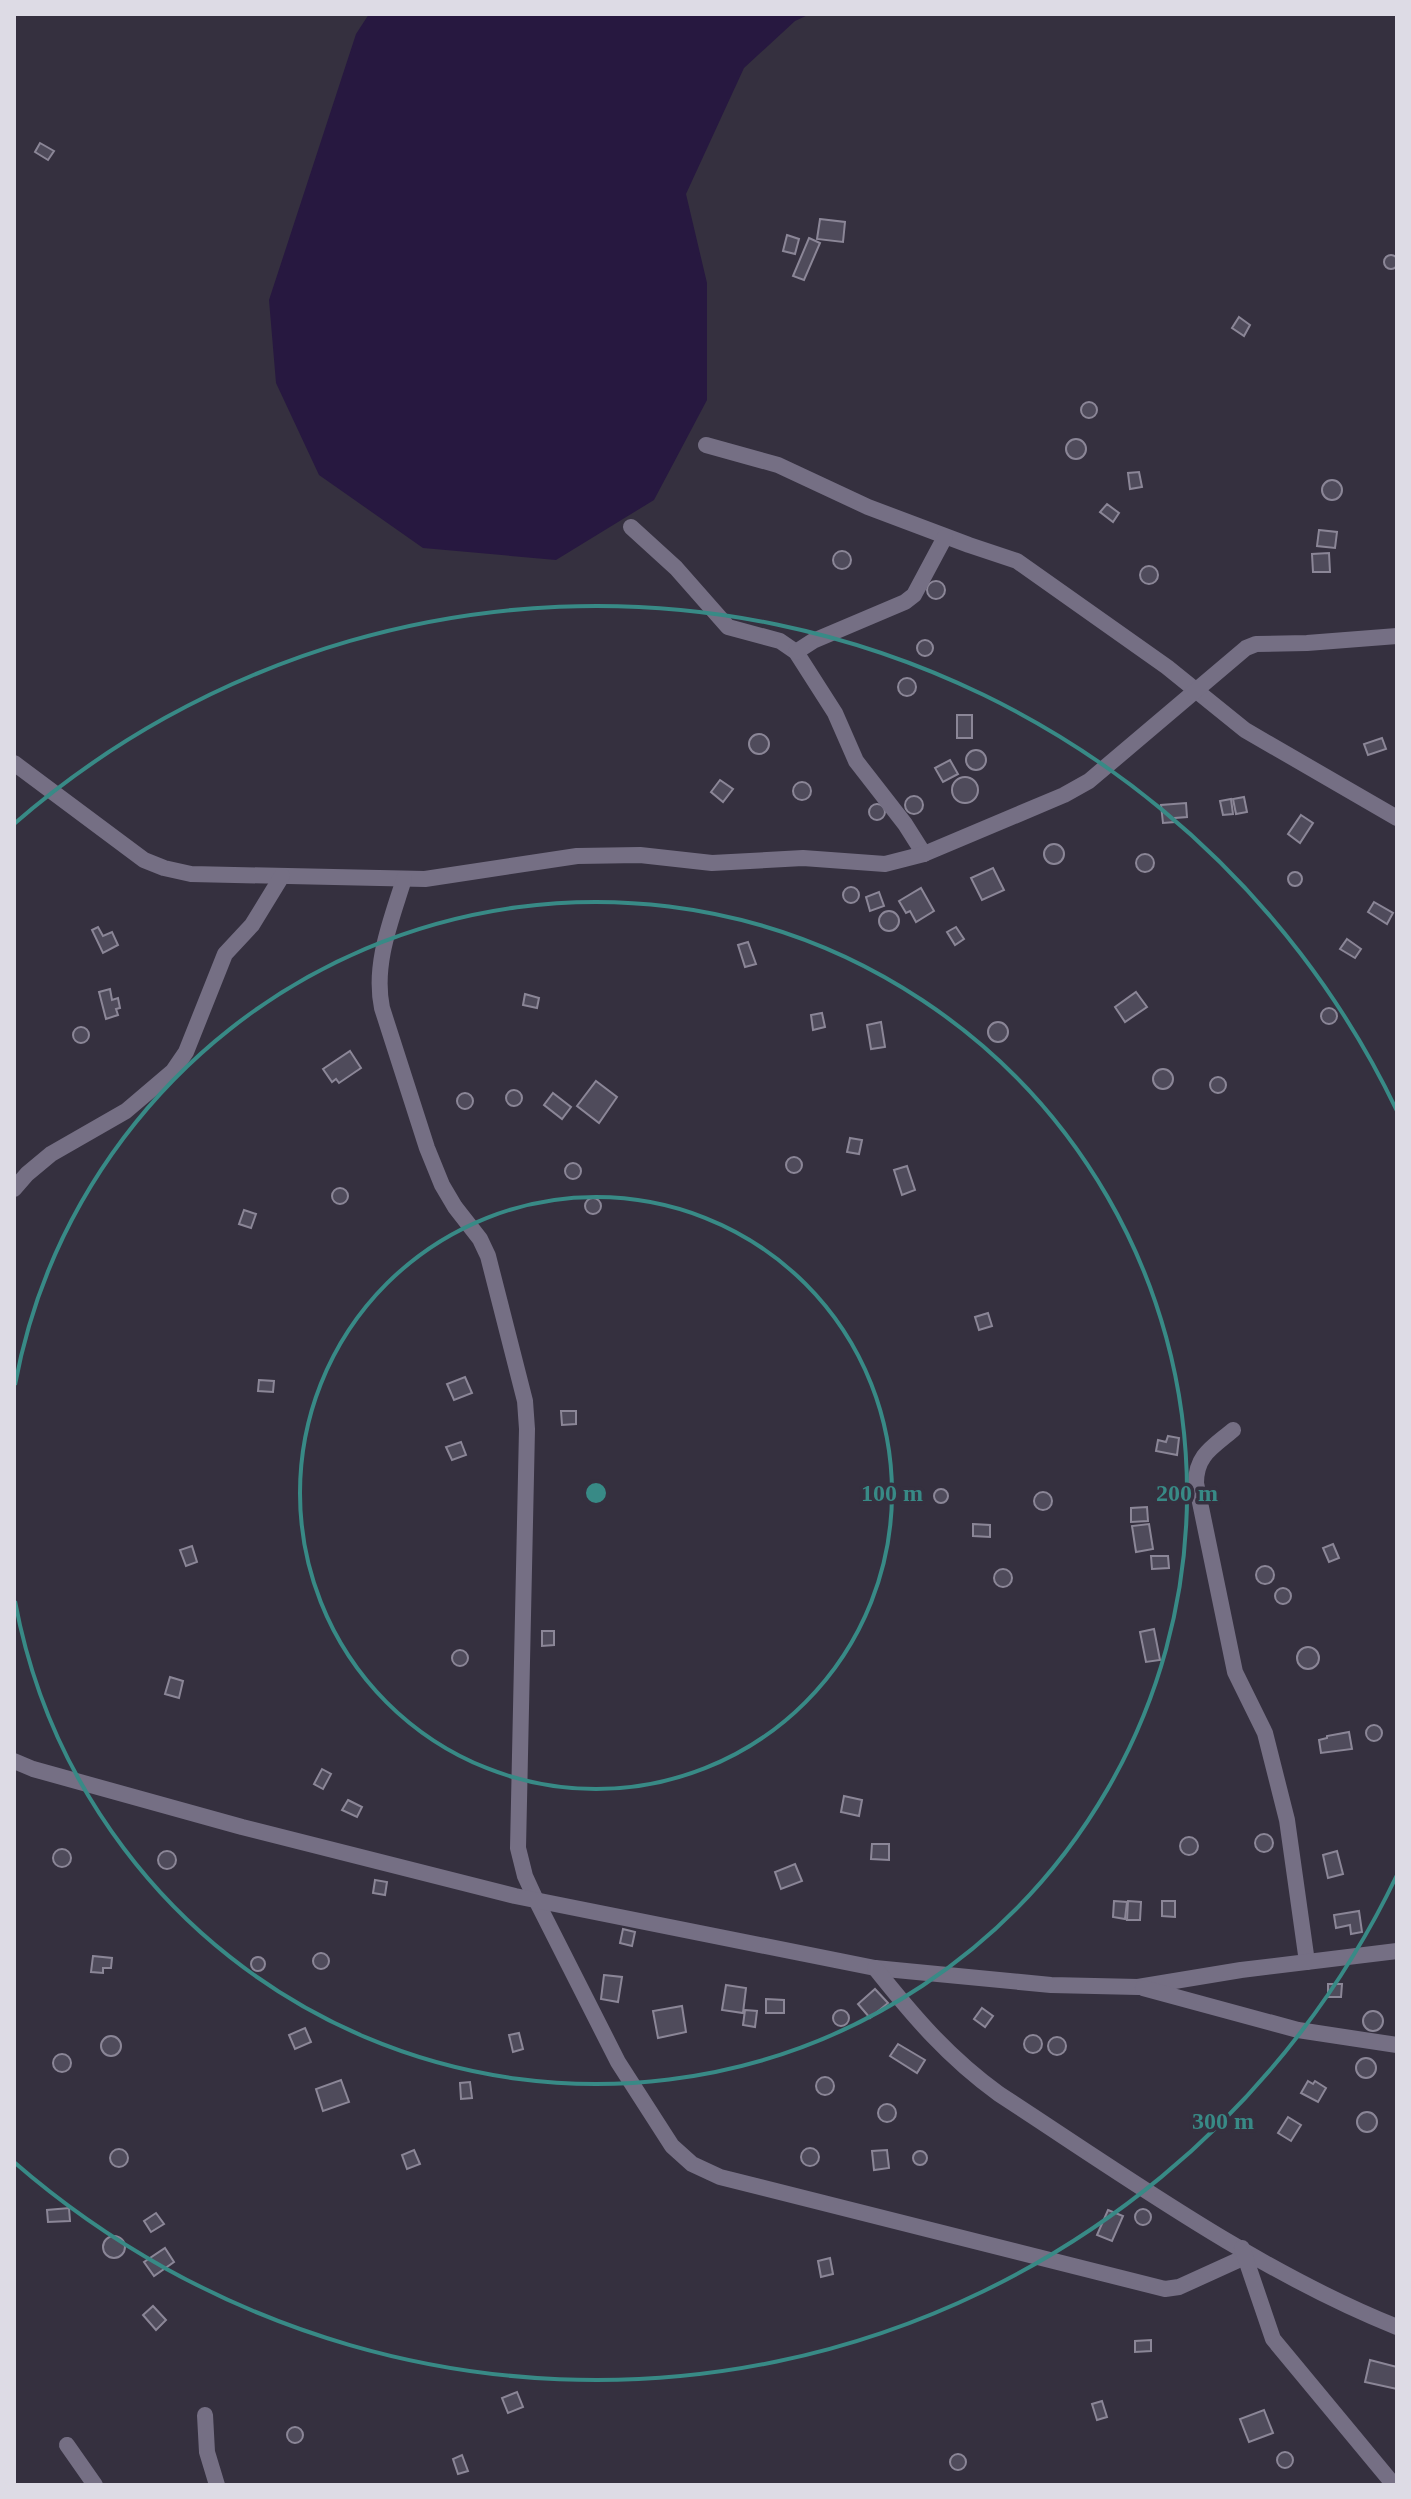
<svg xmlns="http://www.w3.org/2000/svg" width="1411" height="2499" font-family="'Times New Roman',serif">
<rect width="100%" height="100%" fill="#35303f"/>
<!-- water -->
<polygon fill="#271840" points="369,14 810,14 795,21 744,68 686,194 707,283 707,400 654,500 556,560 423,548 319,475 276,383 269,300 356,34"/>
<!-- building -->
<g fill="#4f4b5b" stroke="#8b8697" stroke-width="2">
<polygon points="40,143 54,151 48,160 35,152"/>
<polygon points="820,219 845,222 843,242 817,239"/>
<polygon points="787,235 799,239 795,254 783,251"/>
<polygon points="809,238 820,243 804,280 793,276"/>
<circle cx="1391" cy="262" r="7"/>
<polygon points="1239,317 1250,325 1244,336 1232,328"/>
<circle cx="1089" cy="410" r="8"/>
<circle cx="1076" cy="449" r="10"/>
<polygon points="1139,472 1142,487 1130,489 1128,473"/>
<circle cx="1332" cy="490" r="10"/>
<polygon points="1107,504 1119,513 1113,522 1100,512"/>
<polygon points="1319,530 1337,532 1335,548 1317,546"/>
<circle cx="842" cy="560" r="9"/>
<polygon points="1329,553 1330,572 1313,572 1312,554"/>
<circle cx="1149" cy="575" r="9"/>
<circle cx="936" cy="590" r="9"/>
<circle cx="925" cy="648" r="8"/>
<circle cx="907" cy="687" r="9"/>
<rect x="957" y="715" width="15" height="23"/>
<circle cx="759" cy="744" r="10"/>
<polygon points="1382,738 1386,749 1368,755 1364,744"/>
<circle cx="976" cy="760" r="10"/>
<polygon points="950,760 958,774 943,782 935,768"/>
<circle cx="965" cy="790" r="13"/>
<polygon points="720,780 733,789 723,802 711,792"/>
<circle cx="802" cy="791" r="9"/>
<circle cx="914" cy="805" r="9"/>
<polygon points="1244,797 1247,812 1236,814 1233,799"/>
<polygon points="1231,799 1233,814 1223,815 1220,801"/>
<polygon points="1186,803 1187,817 1175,818 1175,822 1163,823 1161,805"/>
<circle cx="877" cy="812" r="8"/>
<polygon points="1301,815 1313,823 1300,843 1288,834"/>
<circle cx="1054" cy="854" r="10"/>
<circle cx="1145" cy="863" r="9"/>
<polygon points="993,868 1004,890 982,900 971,878"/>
<circle cx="1295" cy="879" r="7"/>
<circle cx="851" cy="895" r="8"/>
<polygon points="921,888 934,911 916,922 910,911 906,913 899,901"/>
<polygon points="879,892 884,906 870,911 866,897"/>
<polygon points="1374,902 1393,913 1387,924 1368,912"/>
<circle cx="889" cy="921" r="10"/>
<polygon points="98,927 103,936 112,932 118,945 103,953 92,930"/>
<polygon points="956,927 964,939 955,945 947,932"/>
<polygon points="1347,939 1361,949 1355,958 1340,949"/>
<polygon points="748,942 756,964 745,967 738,945"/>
<polygon points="110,989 112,1000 118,998 120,1008 116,1009 118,1015 106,1019 99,992"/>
<polygon points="1136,992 1147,1007 1125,1022 1115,1007"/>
<polygon points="525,994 539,998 537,1008 523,1005"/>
<circle cx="1329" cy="1016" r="8"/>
<polygon points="822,1013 825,1027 813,1030 811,1015"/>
<circle cx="998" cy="1032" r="10"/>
<polygon points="881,1022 885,1047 871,1049 867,1025"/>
<circle cx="81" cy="1035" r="8"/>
<polygon points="350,1051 361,1068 339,1083 336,1079 332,1082 323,1069"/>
<circle cx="1163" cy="1079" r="10"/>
<circle cx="1218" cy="1085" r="8"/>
<polygon points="596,1081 617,1097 599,1123 577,1106"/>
<circle cx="514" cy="1098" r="8"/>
<circle cx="465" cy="1101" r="8"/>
<polygon points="553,1093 571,1107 562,1119 544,1105"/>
<polygon points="850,1138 862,1140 859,1154 847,1152"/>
<circle cx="794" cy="1165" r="8"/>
<circle cx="573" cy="1171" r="8"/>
<polygon points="907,1166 915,1190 902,1195 894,1170"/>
<circle cx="340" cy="1196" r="8"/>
<circle cx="593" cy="1206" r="8"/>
<polygon points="244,1210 256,1214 251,1228 239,1224"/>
<polygon points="988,1313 992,1326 979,1330 975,1317"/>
<polygon points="465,1377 472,1393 454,1400 447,1384"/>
<polygon points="259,1380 274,1381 273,1392 258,1391"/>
<polygon points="561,1411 576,1411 576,1424 562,1425"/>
<polygon points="1168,1436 1179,1438 1177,1455 1156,1451 1158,1440 1166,1442"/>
<polygon points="461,1442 466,1455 452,1460 446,1447"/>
<circle cx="941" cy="1496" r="7"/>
<circle cx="1043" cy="1501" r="9"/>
<polygon points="1147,1507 1148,1521 1131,1522 1131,1508"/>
<polygon points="973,1524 990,1525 990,1537 973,1536"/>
<polygon points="1149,1524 1153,1549 1136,1552 1132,1526"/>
<polygon points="1333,1544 1339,1558 1329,1562 1323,1548"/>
<polygon points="192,1546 197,1562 186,1566 180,1550"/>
<polygon points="1151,1556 1168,1556 1169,1568 1152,1569"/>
<circle cx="1265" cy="1575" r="9"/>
<circle cx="1003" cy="1578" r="9"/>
<circle cx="1283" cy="1596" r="8"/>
<polygon points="1154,1629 1160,1660 1146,1662 1140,1632"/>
<polygon points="542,1631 554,1631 554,1645 542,1646"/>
<circle cx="1308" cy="1658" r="11"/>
<circle cx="460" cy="1658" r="8"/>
<polygon points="170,1677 183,1681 179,1698 165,1694"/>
<circle cx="1374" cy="1733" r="8"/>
<polygon points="1349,1732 1352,1749 1321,1753 1319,1740 1327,1738 1327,1736"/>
<polygon points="322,1769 331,1774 323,1789 314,1784"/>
<polygon points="844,1796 862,1800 859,1816 841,1812"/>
<polygon points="348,1800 362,1807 357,1817 342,1810"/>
<circle cx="1264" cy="1843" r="9"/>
<circle cx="1189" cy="1846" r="9"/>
<polygon points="872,1844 889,1844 889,1860 871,1859"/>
<circle cx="62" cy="1858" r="9"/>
<polygon points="1337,1851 1343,1874 1328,1878 1323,1855"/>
<circle cx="167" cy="1860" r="9"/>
<polygon points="795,1864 802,1881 781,1889 775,1872"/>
<polygon points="375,1880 387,1882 385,1895 373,1893"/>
<polygon points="1114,1901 1127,1902 1125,1919 1113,1917"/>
<polygon points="1128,1901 1141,1902 1140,1920 1127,1920"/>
<polygon points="1162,1901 1175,1901 1175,1917 1162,1916"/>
<polygon points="1359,1911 1362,1932 1351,1934 1350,1925 1336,1928 1334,1915"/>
<polygon points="623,1929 635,1932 632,1946 620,1943"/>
<circle cx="321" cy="1961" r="8"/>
<polygon points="93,1956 112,1958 111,1968 103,1968 103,1973 91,1972"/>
<circle cx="258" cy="1964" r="7"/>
<polygon points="604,1975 622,1977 618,2002 601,1999"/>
<polygon points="1328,1984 1342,1984 1341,1997 1328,1997"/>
<polygon points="726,1985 746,1988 743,2013 722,2010"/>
<polygon points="875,1989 888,2003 870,2018 858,2004"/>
<polygon points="766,1999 784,2000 784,2013 766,2013"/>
<polygon points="682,2006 686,2032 658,2038 653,2011"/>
<polygon points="982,2008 993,2016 985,2027 974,2019"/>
<polygon points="745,2010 757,2011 755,2027 743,2025"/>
<circle cx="841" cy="2018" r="8"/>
<circle cx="1373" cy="2021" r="10"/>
<polygon points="305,2028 311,2042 295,2049 289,2035"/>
<polygon points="519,2033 523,2049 513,2052 509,2035"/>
<circle cx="1033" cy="2044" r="9"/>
<circle cx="111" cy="2046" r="10"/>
<circle cx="1057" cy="2046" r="9"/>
<polygon points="898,2044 925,2060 917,2073 890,2056"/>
<circle cx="62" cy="2063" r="9"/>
<circle cx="1366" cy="2068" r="10"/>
<circle cx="825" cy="2086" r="9"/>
<polygon points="341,2080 349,2102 323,2111 316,2089"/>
<polygon points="1308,2081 1313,2084 1315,2081 1326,2088 1318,2102 1301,2093"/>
<polygon points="470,2082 472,2098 461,2099 460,2083"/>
<circle cx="887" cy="2113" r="9"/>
<circle cx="1367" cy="2122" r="10"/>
<polygon points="1288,2117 1301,2125 1291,2141 1278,2133"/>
<circle cx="810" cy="2157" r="9"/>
<circle cx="119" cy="2158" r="9"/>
<polygon points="414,2150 420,2164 407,2169 402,2155"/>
<polygon points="887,2150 889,2168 874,2170 872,2151"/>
<circle cx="920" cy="2158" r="7"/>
<polygon points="69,2208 70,2221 48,2222 47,2210"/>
<circle cx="1143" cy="2217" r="8"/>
<polygon points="1108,2210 1123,2216 1112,2241 1097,2235"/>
<polygon points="156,2213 164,2224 151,2232 144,2221"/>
<circle cx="114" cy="2247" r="11"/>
<polygon points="165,2248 174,2262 154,2276 144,2262"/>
<polygon points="830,2258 833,2274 821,2277 818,2261"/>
<polygon points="153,2306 166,2320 156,2330 143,2315"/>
<polygon points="1151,2340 1151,2351 1135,2352 1135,2341"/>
<polygon points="1370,2360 1397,2367 1397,2389 1365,2382"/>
<polygon points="517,2392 523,2407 508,2413 502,2398"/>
<polygon points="1102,2401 1107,2417 1097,2420 1092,2404"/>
<polygon points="1264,2410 1273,2433 1249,2442 1240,2419"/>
<circle cx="295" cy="2435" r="8"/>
<circle cx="1285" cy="2460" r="8"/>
<circle cx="958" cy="2462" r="8"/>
<polygon points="462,2455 468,2471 458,2474 453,2459"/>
</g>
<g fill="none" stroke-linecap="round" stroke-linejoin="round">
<!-- minor -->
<g stroke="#756f84" stroke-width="16">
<polyline points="706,445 778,465 868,507 969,545 1017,561 1167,667 1245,730 1397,818"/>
<polyline points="631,527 676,568 728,627 780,641 796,652 835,713 856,761 905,824 924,854"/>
<polyline points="796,652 813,641 905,602 914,595 945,537"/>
<polyline points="14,763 144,860 164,868 191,874 425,879 577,856 640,855 712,863 803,858 885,864 924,854 1064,795 1089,781 1246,648 1256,644 1307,643 1397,636"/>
<path d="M404,879C391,921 373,964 382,1008L427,1148L442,1185L455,1207L480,1239L488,1256L525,1401L527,1429L518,1848L525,1876L536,1900L618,2062L672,2146L692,2164L720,2177L1165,2289L1179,2287L1245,2257"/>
<polyline points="14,1189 27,1174 51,1154 126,1111 173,1071 186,1052 225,954 252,925 282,876"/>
<path d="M1233,1430C1213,1447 1196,1455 1196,1483L1235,1672L1265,1733L1287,1820L1307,1962"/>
<polyline points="14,1761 33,1769 242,1827 515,1896 875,1968 1051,1985 1138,1987 1241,1970 1397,1951"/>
<path d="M875,1968C914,2017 948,2057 999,2094C1125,2176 1257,2271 1397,2327"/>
<polyline points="1143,1988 1298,2030 1397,2045"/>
<polyline points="1242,2248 1273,2339 1394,2485"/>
<polyline points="205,2415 207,2452 217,2485"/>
<polyline points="67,2445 95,2485"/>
</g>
</g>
<!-- distance rings -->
<g fill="none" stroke="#388a86" stroke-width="4">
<circle cx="596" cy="1493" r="296"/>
<path d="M15 1385A591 591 0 1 1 15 1601"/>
<path d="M1397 1875A887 887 0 0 1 14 2162M14 824A887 887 0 0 1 1397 1111"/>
</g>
<circle cx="596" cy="1493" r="12" fill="#388a86" stroke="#35303f" stroke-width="4"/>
<g font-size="24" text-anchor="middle" font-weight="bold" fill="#388a86" stroke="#35303f" stroke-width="7" stroke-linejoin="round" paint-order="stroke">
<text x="892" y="1501">100 m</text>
<text x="1187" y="1501">200 m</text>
<text x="1223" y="2129">300 m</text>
</g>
<!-- border -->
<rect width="1411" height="2499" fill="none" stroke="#dddbe5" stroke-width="32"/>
</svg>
